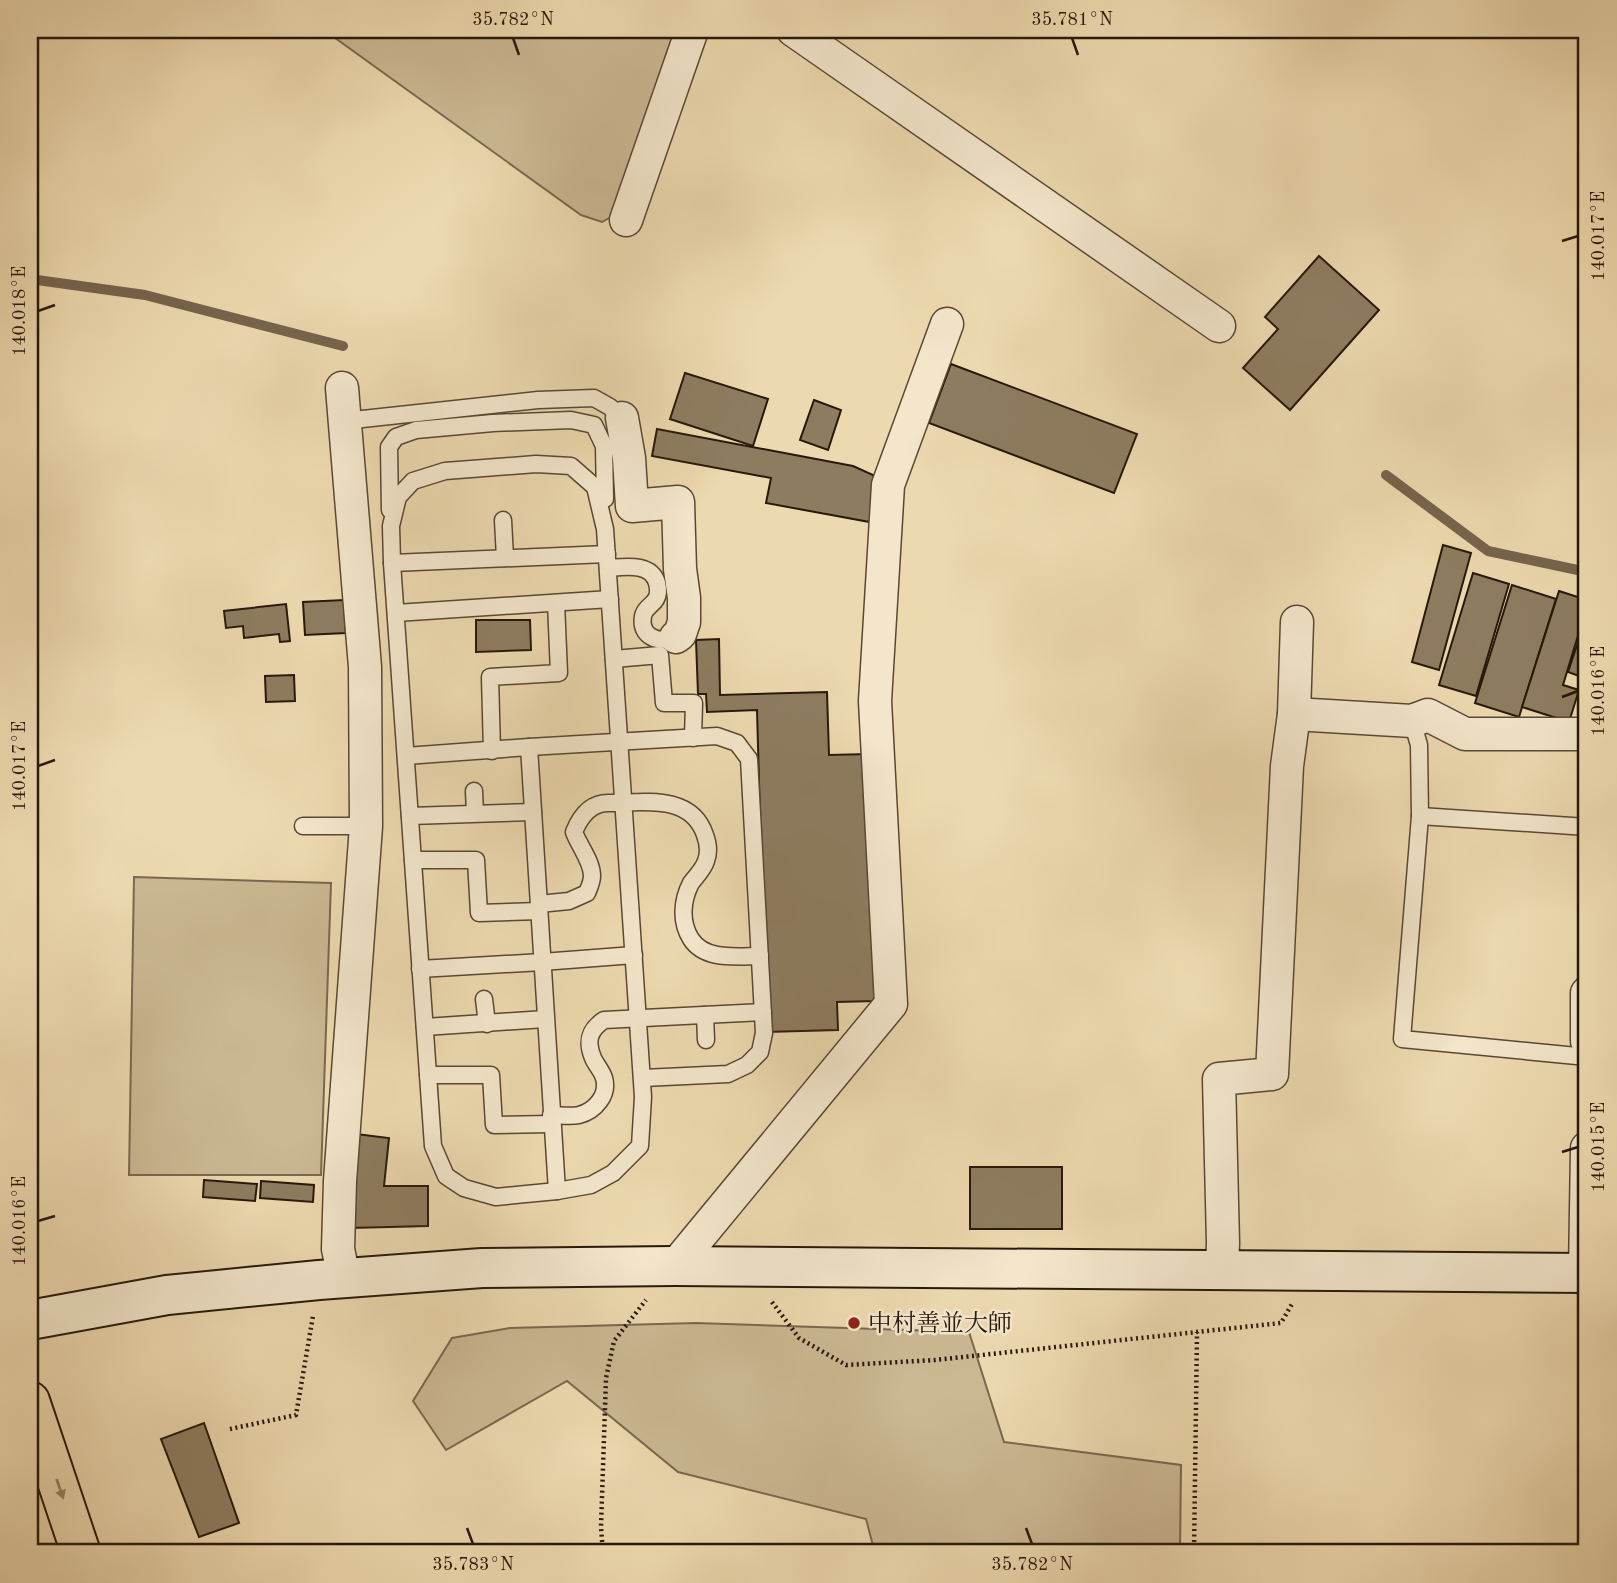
<svg xmlns="http://www.w3.org/2000/svg" width="1617" height="1583" font-family="'Old Standard TT','Noto Serif JP',serif">
<rect width="100%" height="100%" fill="#edd9af"/>
<filter id="stains"><feTurbulence type="fractalNoise" baseFrequency=".00286" numOctaves="4"/><feColorMatrix values="0 0 0 0 .2 0 0 0 0 .09 0 0 0 0 .02 0 0 0 .5 -.17"/></filter>
<radialGradient id="worn" r=".72"><stop offset=".6" stop-color="#630" stop-opacity="0"/><stop offset="1" stop-color="#630" stop-opacity=".3"/></radialGradient>
<!-- green -->
<g fill="#cbb893" stroke="#79684f" stroke-width="2">
<polygon points="324,30 689,30 618,213 602,222 581,215"/>
<polygon points="134,877 331,883 321,1175 129,1175"/>
<polygon points="696,1323 969,1332 1004,1442 1181,1465 1180,1553 875,1553 866,1519 678,1472 567,1381 446,1450 413,1401 452,1338 510,1328"/>
</g>
<g fill="none" stroke-linecap="round" stroke-linejoin="round">
<!-- stream -->
<g stroke="#76644c" stroke-width="10">
<polyline points="30,279 145,295 343,346"/>
<polyline points="1386,475 1488,551 1587,572"/>
</g>
</g>
<!-- building -->
<g fill="#8e7c60" stroke="#27180b" stroke-width="2">
<polygon points="1319,256 1379,310 1290,410 1243,368 1278,329 1265,317"/>
<polygon points="951,364 1137,434 1114,493 929,423"/>
<polygon points="685,373 768,399 753,446 670,419"/>
<polygon points="814,400 841,410 828,450 800,440"/>
<polygon points="657,429 853,466 882,479 875,523 766,503 771,478 652,456"/>
<polygon points="1443,545 1471,553 1439,670 1412,662"/>
<polygon points="1473,573 1509,584 1476,696 1439,685"/>
<polygon points="1512,585 1556,599 1519,717 1475,703"/>
<polygon points="1559,591 1587,600 1587,606 1563,685 1579,690 1569,722 1522,707"/>
<polygon points="344,600 346,633 305,635 303,602"/>
<polygon points="286,604 290,641 280,642 279,634 244,638 243,626 226,628 224,611"/>
<polygon points="476,620 530,620 531,650 476,652"/>
<polygon points="1580,636 1587,639 1587,679 1568,672"/>
<polygon points="719,639 720,695 827,692 829,755 868,754 875,1001 837,1002 838,1030 766,1032 757,710 707,712 706,694 698,694 696,640"/>
<polygon points="294,675 295,701 266,702 265,676"/>
<polygon points="356,1134 389,1138 384,1186 428,1186 428,1226 350,1228"/>
<rect x="970" y="1167" width="92" height="62"/>
<polygon points="204,1180 257,1184 255,1201 203,1197"/>
<polygon points="261,1181 314,1185 313,1202 260,1198"/>
<polygon points="204,1423 239,1523 199,1537 161,1439"/>
</g>
<g fill="none" stroke-linecap="round" stroke-linejoin="round">
<defs>
<g id="lane">
<polyline points="344,421 538,400 594,398 610,407 622,418"/>
<polygon points="536,464 571,466 595,487 605,529 643,1097 640,1146 613,1173 591,1185 557,1191 496,1197 464,1188 446,1176 433,1146 392,563 391,526 398,497 413,481 445,471"/>
<polyline points="390,510 389,447 396,437 416,430 493,423 571,420 594,425 604,446 605,499"/>
<polyline points="503,520 505,558"/>
<polyline points="392,563 607,554"/>
<path d="M608,568C624,567 651,562 657,583C658,587 659,594 656,599C652,606 645,607 643,616C639,637 659,644 676,637"/>
<polyline points="396,613 610,599"/>
<polyline points="614,659 660,655 664,703 694,703 693,738"/>
<polyline points="1412,721 1419,745 1420,816 1402,1039 1587,1057"/>
<polyline points="529,747 557,1191"/>
<polyline points="492,751 490,677 559,673 556,603"/>
<polyline points="406,756 529,747 717,736 737,743 749,759 764,1033 760,1052 747,1065 728,1074 643,1078"/>
<polyline points="474,791 475,813"/>
<polyline points="410,816 533,812"/>
<polyline points="1420,816 1587,827"/>
<polyline points="303,826 366,826"/>
<polyline points="413,860 476,860 479,913 539,911"/>
<path d="M539,904L569,901L587,893C589,888 592,882 592,876C592,861 579,846 574,832C580,817 590,803 608,803C643,803 691,793 705,835C708,843 709,853 706,861C703,870 696,876 691,883C682,900 680,922 691,939C705,961 737,956 760,956"/>
<polyline points="420,969 542,962 634,955"/>
<polyline points="484,999 487,1024"/>
<polyline points="705,1015 706,1040"/>
<polyline points="425,1027 545,1019"/>
<polyline points="428,1075 491,1075 494,1125 551,1124"/>
<path d="M551,1115C560,1115 570,1117 579,1115C595,1111 609,1095 604,1078C602,1071 596,1065 593,1058C586,1041 589,1030 604,1020L763,1012"/>
</g>
<g id="street">
<polyline points="793,30 1219,326"/>
<polyline points="626,220 692,30"/>
<polyline points="342,388 365,667 366,826 340,1181 338,1249 344,1278"/>
<polyline points="622,418 629,458 632,506 678,502 680,569 684,598 684,622 680,634 676,637"/>
<polyline points="1294,714 1412,721 1428,715 1465,734 1587,734"/>
<polyline points="1587,993 1587,1041"/>
<polyline points="675,1266 891,1004 875,701 888,485 947,324"/>
<polyline points="1222,1270 1223,1243 1219,1079 1272,1074 1287,766 1294,714 1297,622"/>
<polyline points="1585,1273 1587,1148"/>
</g>
<polyline id="secondary" points="30,1320 167,1295 319,1280 482,1268 675,1266 1587,1273"/>
<polyline id="highway" points="30,1401 81,1553"/>
</defs>
<!-- lane casing -->
<use href="#lane" stroke="#584834" stroke-width="19"/>
<!-- street casing -->
<use href="#street" stroke="#584834" stroke-width="35"/>
<!-- secondary casing -->
<use href="#secondary" stroke="#27180b" stroke-width="42"/>
<!-- highway casing -->
<use href="#highway" stroke="#27180b" stroke-width="42"/>
<!-- path -->
<g stroke="#27180b" stroke-width="4.5" stroke-dasharray="2 3.5" stroke-linecap="butt">
<polyline points="772,1302 799,1338 846,1365 935,1360 1281,1323 1292,1304"/>
<polyline points="230,1429 296,1415 313,1316"/>
<polyline points="603,1553 601,1527 606,1378 614,1341 646,1300"/>
<polyline points="1194,1553 1197,1332"/>
</g>
<!-- lane -->
<use href="#lane" stroke="#f3e6cb" stroke-width="16"/>
<!-- street -->
<use href="#street" stroke="#f3e6cb" stroke-width="32"/>
<!-- secondary -->
<use href="#secondary" stroke="#f3e6cb" stroke-width="38"/>
<!-- highway -->
<use href="#highway" stroke="#edd9af" stroke-width="38"/>
</g>
<!-- one-way arrows -->
<defs><path id="oneway-solid" d="M-6-.8H1V-3.2L6.5 0L1 3.2V.8H-6Z" transform="scale(1.75)"/></defs>
<use fill="#948265" href="#oneway-solid" transform="translate(60 1489) rotate(71)"/>
<!-- ticks -->
<path fill="none" stroke="#27180b" stroke-width="2.5" d="M513,38L519,55M1072,38L1078,55M1562,241L1578,236M38,311L55,305M1562,697L1578,691M38,766L55,760M1562,1152L1578,1147M38,1221L55,1216M467,1528L473,1544M1026,1528L1032,1544"/>
<!-- markers -->
<circle fill="#8f2418" stroke="#f3e6cb" stroke-width="2.5" cx="854" cy="1323" r="7"/>
<g text-anchor="middle" stroke-width="5" stroke-linejoin="round" paint-order="stroke">
<!-- poi labels -->
<g font-size="24" fill="#27180b" stroke="#f3e6cb" text-anchor="start">
<text x="868" y="1331">中村善並大師</text>
</g>
</g>
<!-- margin -->
<rect width="1617" height="1583" fill="none" stroke="#edd9af" stroke-width="77"/>
<rect x="38" y="38" width="1540" height="1506" fill="none" stroke="#27180b" stroke-width="2.5"/>
<g font-size="18" text-anchor="middle" fill="#27180b">
<text x="513" y="25">35.782°N</text>
<text x="1072" y="25">35.781°N</text>
<text transform="translate(1598 236) rotate(-90)" y="6">140.017°E</text>
<text transform="translate(19 311) rotate(-90)" y="6">140.018°E</text>
<text transform="translate(1598 691) rotate(-90)" y="6">140.016°E</text>
<text transform="translate(19 766) rotate(-90)" y="6">140.017°E</text>
<text transform="translate(1598 1147) rotate(-90)" y="6">140.015°E</text>
<text transform="translate(19 1221) rotate(-90)" y="6">140.016°E</text>
<text x="473" y="1570">35.783°N</text>
<text x="1032" y="1570">35.782°N</text>
</g>
<rect width="100%" height="100%" filter="url(#stains)"/>
<rect width="100%" height="100%" fill="url(#worn)"/>
</svg>
